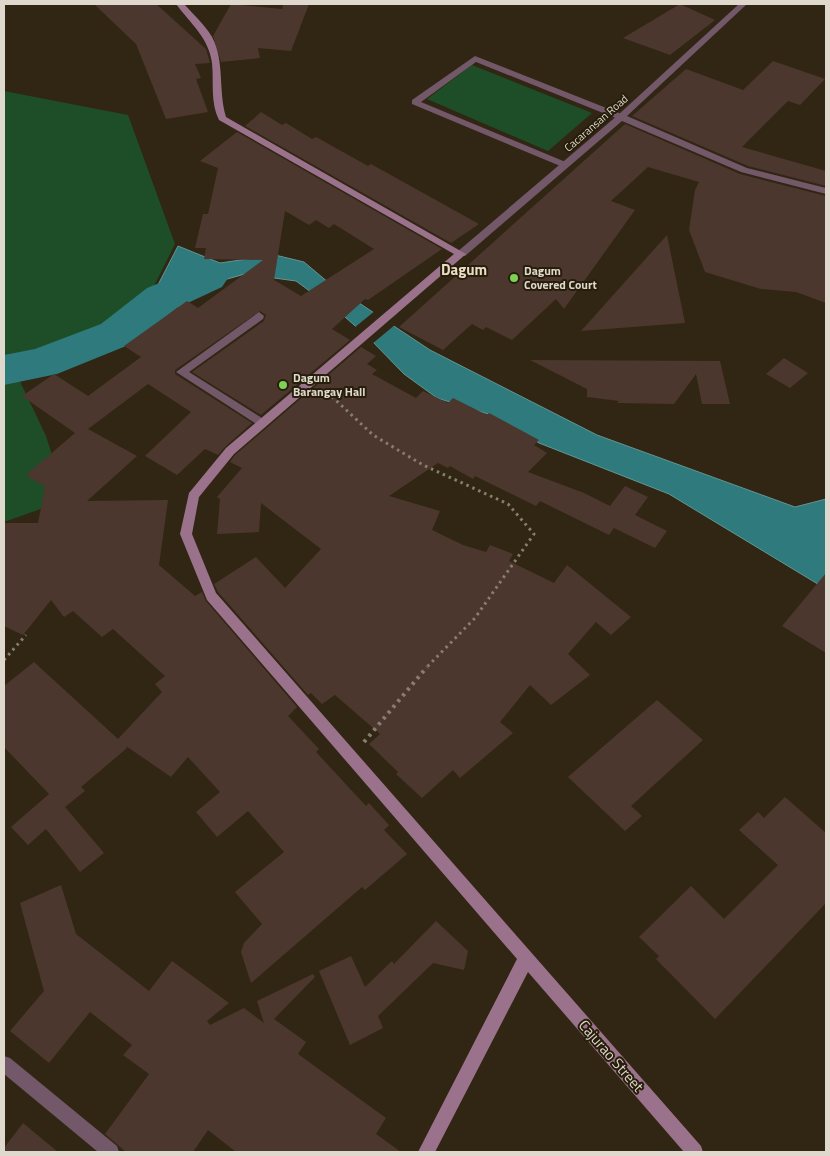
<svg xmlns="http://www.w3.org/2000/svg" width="830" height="1156" font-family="'Titillium Web',sans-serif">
<rect width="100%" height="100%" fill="#302613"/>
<!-- green -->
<g fill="#1e4e27">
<polygon points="472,65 592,113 548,151 427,99"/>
<polygon points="4,91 128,115 175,244 140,314 15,371 46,436 66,500 4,522"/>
</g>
<!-- water -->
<polygon fill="#2e7a7c" stroke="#639694" points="178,246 220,263 275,255 304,262 329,283 430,350 597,435 795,507 826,499 826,589 669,494 539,443 491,415 437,398 404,374 370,339 345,317 296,281 245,274 192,289 145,310"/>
<!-- pier -->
<polygon fill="#302613" points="376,310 396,324 372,344 354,328"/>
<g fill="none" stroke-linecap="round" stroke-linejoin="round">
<!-- river -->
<polygon fill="#2e7a7c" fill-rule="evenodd" points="208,265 222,269 228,278 222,287 177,308 131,344 57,374 4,385 4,355 35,349 101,324 147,288 194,269"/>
</g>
<!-- building -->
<g fill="#4c372e" fill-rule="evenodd">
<polygon points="94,4 156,4 206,49 210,63 195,64 201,78 196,79 208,112 166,119 136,44"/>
<polygon points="231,4 282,9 283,4 309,4 291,51 258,48 260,58 221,62 213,36"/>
<polygon points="680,4 715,20 670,55 623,38"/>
<polygon points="773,61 825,79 800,105 788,101 742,147 826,171 826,186 748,166 632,116 686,69 743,90"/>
<polygon points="261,112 282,125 286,123 312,139 316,137 368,166 371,164 479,224 451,243 245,126"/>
<polygon points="625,124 740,174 826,196 826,303 796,292 761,289 705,272 689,230 695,190 699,182 648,167 611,201 635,210 564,309 556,299 512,340 486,327 483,330 472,324 443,350 399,327"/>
<path d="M237,132L442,249L368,300L365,299L332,329L350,340L261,415L192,372L264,321L266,315L260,311L175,370V374L252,423L225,447L218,455L205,449L177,475L145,456L191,412L148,384L88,429L137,456L87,501L168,500L159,565L195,596L202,592L206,601L297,707L288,716L319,749L316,752L366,806L369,803L389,825L384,830L407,854L365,890L362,887L251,983L241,952L244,943L262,924L235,892L284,852L248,811L217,837L196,812L220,792L188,757L171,777L126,746L127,748L81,787L85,791L65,807L104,853L80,872L46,829L28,845L11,827L49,794L4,747V686L34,662L118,739L162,692L155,684L165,676L113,629L102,637L73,611L64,617L51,600L23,635L4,626V523H38L45,487L26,475L75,433L22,396L54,374L88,396L141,357L124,346L187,301L198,308L263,260L204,259L206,248H195L203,214H208L218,168L200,161ZM285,211L309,225L316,220L329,228L334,224L374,249L301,296L274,280Z"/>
<polygon points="667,235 685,323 581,331"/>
<polygon points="361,347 376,356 367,364 377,370 372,374 416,398 423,391 448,403 453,398 487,415 489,413 539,440 534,445 547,453 528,472 584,493 610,506 625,486 648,497 635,515 667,531 655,548 614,528 609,535 540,501 536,506 475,476 473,479 450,466 448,468 438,463 389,496 440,511 432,530 463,545 486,552 490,545 513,554 509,561 554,583 567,565 631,617 611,635 596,622 568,654 590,675 551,705 530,685 500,722 513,733 460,778 453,770 422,798 396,774 398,772 369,744 380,734 335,695 322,704 311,693 308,695 218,592 214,584 256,557 285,588 321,549 261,503 259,532 217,534 220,499 217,497 242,468 230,462 235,455"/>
<polygon points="784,358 808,373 790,388 766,374"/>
<polygon points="530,360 720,361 730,404 702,404 696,374 674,404 617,403 619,401 587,397 587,389"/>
<polygon points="826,573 826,653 782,626"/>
<polygon points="657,700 703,740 631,806 642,816 625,831 568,777"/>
<polygon points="785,797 826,833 826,903 715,1019 656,959 659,956 639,937 691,886 724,919 778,865 739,830 758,812 764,818"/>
<polygon points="61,885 76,934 149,991 172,961 229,1003 207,1021 210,1025 244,1008 264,1023 257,1001 313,974 315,977 274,1019 306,1042 298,1054 386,1118 376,1134 401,1152 236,1152 208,1130 193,1152 126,1152 105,1134 149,1074 123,1055 132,1045 90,1012 49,1063 10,1031 44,991 20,903"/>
<polygon points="436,921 468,951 464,970 433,963 378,1016 383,1028 350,1045 319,971 351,956 365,987 392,961 394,964"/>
<polygon points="23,1123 58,1152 4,1152 4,1148"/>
</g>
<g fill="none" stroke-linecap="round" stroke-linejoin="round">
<!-- path-far1 -->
<g stroke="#877e6f" stroke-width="3" stroke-dasharray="2.5 4" stroke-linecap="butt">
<polyline points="327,392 373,435 423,465 508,504 534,534 475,618 425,669"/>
<polyline points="4,660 26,635"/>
</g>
<!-- path -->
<polyline stroke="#877e6f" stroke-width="4" stroke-dasharray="3 4.5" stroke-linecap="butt" points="364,742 427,667"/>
<!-- lane -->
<g fill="#725868" fill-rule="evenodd">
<polygon points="475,56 624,115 625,117 621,120 618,119 476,62 421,102 568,163 570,165 565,168 412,104 412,100"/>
<polygon points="259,312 264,316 263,319 189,372 265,420 267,423 265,426 261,427 176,372"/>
</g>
<!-- street -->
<g fill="#725868" fill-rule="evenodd">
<polygon points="739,4 747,4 627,116 747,168 826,188 826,194 741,172 622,121 465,256 457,256 457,252 618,115"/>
<polygon points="4,1056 10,1058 117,1146 119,1152 98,1152 4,1074"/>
</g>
<!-- secondary -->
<path fill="#9b728b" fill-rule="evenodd" d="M176,4H184C193,14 205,25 212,37C225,61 218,91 226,117L466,254L234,454L199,497L192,534L216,593L701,1146L703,1152H684L528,972L435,1152H418L517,959L207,600L180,534L189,493L226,448L454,254L219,120C210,102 214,82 212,63C209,38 190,23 176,4Z"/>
</g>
<!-- markers -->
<g fill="#7dd154" stroke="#261d0a" stroke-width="2">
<circle cx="514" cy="278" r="5"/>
<circle cx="283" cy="385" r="5"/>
</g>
<g text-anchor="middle" stroke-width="4" stroke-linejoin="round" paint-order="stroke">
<!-- far-street labels -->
<g font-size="11" fill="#dfd8cd" stroke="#261d0a">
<text transform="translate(596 123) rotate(-41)" y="4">Cacaransan Road</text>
</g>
<!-- poi labels -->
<g font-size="12" font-weight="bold" fill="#dfd8cd" stroke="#261d0a" text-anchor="start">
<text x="524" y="275">Dagum<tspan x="524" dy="14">Covered Court</tspan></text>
<text x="293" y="382">Dagum<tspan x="293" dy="14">Barangay Hall</tspan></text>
</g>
<!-- quarter labels -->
<g font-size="15" font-weight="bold" fill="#eaddc5" stroke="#261d0a">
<text x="464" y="275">Dagum</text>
</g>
<!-- near-street labels -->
<g font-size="15" fill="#dfd8cd" stroke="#261d0a">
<text transform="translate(611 1056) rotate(49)" y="5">Cajurao Street</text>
</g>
</g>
<!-- border -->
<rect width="830" height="1156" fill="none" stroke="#dfd8cd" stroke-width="10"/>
</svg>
